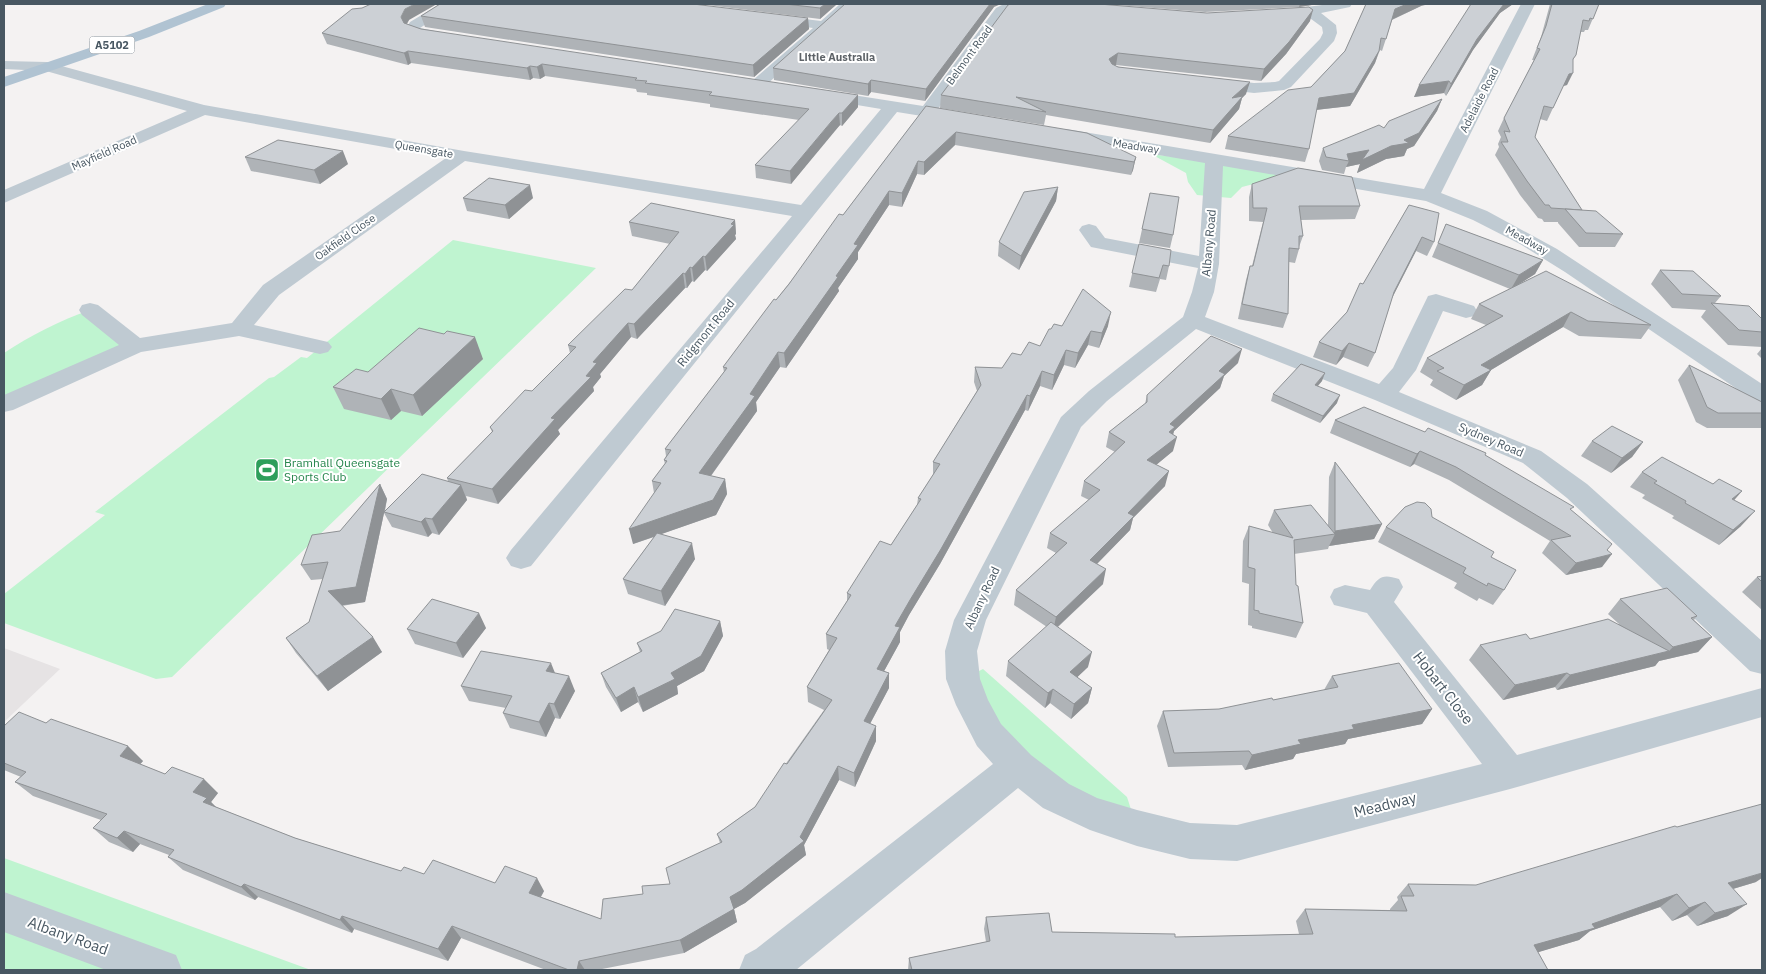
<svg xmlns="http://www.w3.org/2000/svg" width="1766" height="974" font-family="'IBM Plex Sans',sans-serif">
<rect width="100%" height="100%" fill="#f4f2f2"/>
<!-- education -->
<polygon fill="#e6e3e4" points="4,648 60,669 4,722"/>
<!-- green -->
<g fill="#bff4d0">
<polygon points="1151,154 1296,173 1242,187 1231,198 1197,195 1188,182 1186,173"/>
<polygon points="453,240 596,268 172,677 156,679 4,623 4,594 105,515 95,512 269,378 274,377 301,357 307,358"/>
<path d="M90,310L135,346L4,404V353C31,335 59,321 90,310Z"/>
<polygon points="983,669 1127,797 1137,828 1056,796 963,679"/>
<polygon points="4,858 311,970 4,970"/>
</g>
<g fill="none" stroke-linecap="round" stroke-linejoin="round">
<!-- minor -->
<g fill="#bfcad2" fill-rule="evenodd">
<path d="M440,4H456L420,28L450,34L452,37L450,40C439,43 413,39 406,29L410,22Z"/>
<polygon points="840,4 855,4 764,87 752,87 750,84 752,81 813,28 767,22 765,19 767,16 772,15 821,21"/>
<polygon points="1004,4 1024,4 1022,7 1006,14 938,109 965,113 967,117 965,121 959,122 897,112 531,566 521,569 511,566 506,558 511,550 792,216 465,161 279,295 254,325 328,342 332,347 328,352 320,354 239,336 141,352 13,410 4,412 4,395 119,345 82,315 79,310 82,305 90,303 98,305 140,338 232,323 263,285 446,158 205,115 4,203 4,190 187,111 46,71 4,69 4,61 47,62 204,105 464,151 801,205 881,109 815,98 813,95 815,92 821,90 923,106 996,8"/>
<path d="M1329,4H1352L1350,7L1321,13L1336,25L1337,33L1334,41L1291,87L1284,90L1254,93L1212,88L1207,86L1204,83L1207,80L1212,78L1254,83L1275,82L1279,81L1320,39L1323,33L1322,27L1307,16L1276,19L1269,15C1274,10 1318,6 1329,4Z"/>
<path d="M1521,4H1535L1441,193L1487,211L1557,249L1762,384V403L1753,400L1565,272L1520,244L1473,220L1426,201L1223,166L1219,264L1214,292L1205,317L1379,384L1393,368L1428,296L1436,294L1474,306L1477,311L1474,316L1466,318L1443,311L1416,370L1399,392L1541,451L1587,484L1762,641V674L1750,671L1567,498L1523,463L1375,400L1196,329L1107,401L1081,427L986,620L977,651L980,679L988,700L1001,724L1031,755L1069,784L1097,798L1137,810L1190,823L1237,825L1482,764L1367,613L1334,605L1330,597L1334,589L1345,585L1370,590C1379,576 1383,574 1399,579L1403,587L1394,602L1517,755L1762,688V717L1510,789L1237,861L1190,859L1137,846L1090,830L1043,808L1018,788L796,970H739L745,955L756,949L993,764L977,746L956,705L946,679L945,651L954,620L1061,417L1089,391L1183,317L1192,292L1198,268L1091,247L1079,230L1082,226L1089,224L1096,226L1105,238L1199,256L1205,163L1066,139L1060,138L1057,134L1060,130L1066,129L1424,189Z"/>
<polygon points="4,892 176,955 182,970 106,970 4,932"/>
</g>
<!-- primary -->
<polygon fill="#b0c3d2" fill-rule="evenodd" points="208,4 226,4 224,7 149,37 4,87 4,77 139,31"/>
</g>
<!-- wall -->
<g fill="#afb3b7">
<polygon points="700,4 837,4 820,19"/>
<polygon points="1010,4 1310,21 1286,54 1261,81 1116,65 1115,66 1246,94 1242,98 1239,109 1210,143 1046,115 1044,125 940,108 941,95"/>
<polygon points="1104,4 1318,4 1299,7 1205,12"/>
<polygon points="1366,4 1421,6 1392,20 1382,51 1380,50 1375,63 1350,106 1316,110 1309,149 1305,162 1225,149 1228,136 1311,87 1345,51"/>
<polygon points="1471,4 1513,4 1500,13 1473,50 1446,96 1444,93 1414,97"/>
<polygon points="1550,4 1599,4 1588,30 1585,30 1584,32 1580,32 1576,55 1573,60 1567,85 1563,86 1547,121 1540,119 1535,137 1582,210 1623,234 1615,247 1579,247 1558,223 1558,222 1544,222 1542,219 1538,218 1520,195 1495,155 1499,147 1498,144 1501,137 1498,131 1504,118 1534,60 1532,60 1541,37"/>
<polygon points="994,7 925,101 871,92 868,96 774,80 773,68"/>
<polygon points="362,8 409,20 407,24 421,29 858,107 842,126 840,125 831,134 791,184 756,178 755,165 799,120 710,107 710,104 647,95 647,93 637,92 636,89 545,76 540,79 533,78 530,80 411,63 408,65 327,44 322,33"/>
<polygon points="421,16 808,18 809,29 754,77 425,27"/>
<polygon points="1442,99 1437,111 1414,146 1407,149 1404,156 1386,159 1357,173 1360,164 1346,167 1344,174 1322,170 1319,161 1323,148 1384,128"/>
<polygon points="926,106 1136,157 1133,170 1131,175 955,145 924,175 917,174 902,207 889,205 858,252 858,259 838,288 839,291 786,368 780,367 756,402 757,411 711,476 725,479 727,494 716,515 661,534 695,559 665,606 628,594 623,579 654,537 633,544 654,493 652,481 665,464 664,460 666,456 665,449 724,372 723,367 843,215"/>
<polygon points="245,157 348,164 320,184 251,171"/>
<polygon points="1252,184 1360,206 1355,219 1301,220 1303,236 1299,247 1299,249 1295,263 1289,262 1288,314 1283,328 1238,319 1246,280 1250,266 1252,266 1263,222 1249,221 1249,197"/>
<polygon points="1058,187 1056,201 1019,270 998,256 999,242"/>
<polygon points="1150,193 1173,235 1170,248 1139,243"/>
<polygon points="463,198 533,198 509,219 467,211"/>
<polygon points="1409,205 1434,242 1427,256 1416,251 1392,298 1375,353 1368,367 1343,357 1336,365 1313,357 1319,342 1347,312 1363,284"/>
<polygon points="735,220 736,234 735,235 736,239 707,271 705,270 694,282 692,281 687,288 685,288 637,339 631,337 600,374 601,377 593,387 594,391 558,430 560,434 498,504 466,496 467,500 439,535 432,533 428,537 392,527 384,513 365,602 342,606 382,652 328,691 296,653 286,638 309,622 323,579 311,580 301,565 340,531 380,484 387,499 385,511 448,481 447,478 492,432 490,427 532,391 570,353 568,345 632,290 670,244 632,236 629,222"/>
<polygon points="1446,224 1543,260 1535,274 1518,285 1651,325 1641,339 1579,336 1563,327 1491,370 1482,385 1456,400 1430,385 1433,380 1420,372 1427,358 1486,325 1471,319 1479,304 1510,289 1432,257"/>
<polygon points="1139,244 1169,266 1166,280 1160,279 1156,292 1129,287"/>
<polygon points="1660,270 1721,296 1715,303 1762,319 1762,347 1728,345 1701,317 1706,310 1672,308 1651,284"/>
<polygon points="1062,326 1108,326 1099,348 1088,345 1075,368 1064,365 1052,390 1040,386 1028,411 1025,410 940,564 909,615 900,632 900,642 884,671 889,673 889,688 870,724 876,726 876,741 855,787 839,780 804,845 806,855 745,903 734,909 737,922 684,953 597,970 546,970 461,938 448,961 354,929 352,933 258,897 255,900 183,870 168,857 169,855 140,844 133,852 109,842 93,828 101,820 33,796 15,782 21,777 4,770 4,726 46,723 143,761 140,764 165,774 218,793 211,802 216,807 295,838 401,871 495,883 544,891 541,897 601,919 643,894 670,884 720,843 717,834 755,807 824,710 808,702 807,687 829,650 827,649 826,634 847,601 847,593 891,545 917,505 918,498 933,475 933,462 977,391 974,382 975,367 1002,368 1021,355 1040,346 1051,329"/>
<polygon points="444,334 483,359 422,416 401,411 391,420 344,409 333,387 368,372"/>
<polygon points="1762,348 1762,359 1757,354"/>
<polygon points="1238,363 1224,376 1220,388 1174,431 1173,435 1173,451 1156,465 1165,486 1133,518 1130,530 1097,564 1103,584 1058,627 1088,667 1077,677 1092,688 1088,703 1071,719 1050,703 1045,708 1006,676 1008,661 1047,627 1014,605 1016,590 1056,553 1047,548 1050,533 1089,500 1081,496 1084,481 1115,452 1106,447 1109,432 1145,404 1147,395"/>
<polygon points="1689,365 1762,402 1762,428 1707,428 1696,422 1678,380"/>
<polygon points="1322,381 1318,386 1337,403 1320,423 1271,401 1273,394"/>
<polygon points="1335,420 1425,432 1485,455 1571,510 1607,550 1602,567 1566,575 1542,553 1550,541 1449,480 1414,464 1410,467 1330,433"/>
<polygon points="1592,441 1643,442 1632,457 1611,473 1581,456"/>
<polygon points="1335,462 1382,524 1374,539 1329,546 1328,549 1294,554 1296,585 1303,623 1296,638 1252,628 1252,626 1248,625 1249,584 1242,582 1243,541 1249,526 1273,533 1268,525 1274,510 1328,525 1329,477"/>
<polygon points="1642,472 1742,491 1734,500 1741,526 1719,545 1672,518 1674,516 1642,498 1645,495 1630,487"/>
<polygon points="1432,517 1491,557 1504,590 1493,605 1479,598 1477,601 1454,588 1457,583 1378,542 1386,527"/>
<polygon points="1762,576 1762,610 1742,592 1757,577"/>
<polygon points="1620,599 1697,616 1694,620 1712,637 1698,652 1659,661 1655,666 1557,690 1555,687 1503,700 1469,660 1480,645 1530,639 1619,624 1608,614"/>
<polygon points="720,621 723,636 704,671 677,686 678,694 643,712 638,702 621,712 606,687 601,673 640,652 637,643"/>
<polygon points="486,628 463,658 415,644 407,629"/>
<polygon points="555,673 575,691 560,719 555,718 546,737 510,728 503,713 506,708 469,701 461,686"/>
<polygon points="1332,676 1432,709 1422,724 1348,739 1345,744 1296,754 1293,759 1245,770 1242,765 1168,767 1157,726 1163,711 1219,709 1273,700 1324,690"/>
<polygon points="1756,882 1733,889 1728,916 1697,926 1687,915 1672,921 1660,907 1590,931 1579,940 1538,952 1548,970 908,970 909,958 986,942 984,929 986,917 1052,932 1175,937 1299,934 1296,921 1305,909 1390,910 1390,909 1398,900 1397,897 1408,884 1476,885"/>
</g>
<!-- shaded-wall -->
<g fill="#8f9295">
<polygon points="415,4 437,4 409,20 404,28 401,17 405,9"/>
<polygon points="825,4 837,4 820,19 820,8"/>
<polygon points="990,4 1001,4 994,7 925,101 926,89"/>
<polygon points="1300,4 1318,4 1299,7"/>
<polygon points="1407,4 1429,4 1421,6 1391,20 1395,9"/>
<polygon points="1504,4 1513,4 1500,13 1473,50 1446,96 1451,84 1477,39"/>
<polygon points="1313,10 1310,21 1286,54 1261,81 1264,69"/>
<polygon points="808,18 809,29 754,77 753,65"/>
<polygon points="408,51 411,63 408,65 404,53"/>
<polygon points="1379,51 1375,63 1350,106 1315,110 1319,98"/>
<polygon points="1118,53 1116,65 1107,71 1109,59"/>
<polygon points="542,64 545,76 540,79 537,67"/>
<polygon points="530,66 533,78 530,80 527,68"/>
<polygon points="1573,73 1567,85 1563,86 1569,74"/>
<polygon points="871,80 871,92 868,96 868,84"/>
<polygon points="1449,81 1444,93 1414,97 1419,85"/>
<polygon points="1250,82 1246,94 1242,98 1239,109 1210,143 1213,130 1232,98"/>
<polygon points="858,95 858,107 842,126 842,113"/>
<polygon points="1442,99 1437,111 1414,146 1407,149 1404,156 1386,159 1357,173 1360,164 1346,167 1349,161 1347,154 1404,140"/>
<polygon points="839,113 840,125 791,184 790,171"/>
<polygon points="956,132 955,145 924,175 924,162"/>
<polygon points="343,151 348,164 320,184 314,170"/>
<polygon points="1136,157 1133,170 1131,175 1134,162"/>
<polygon points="918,161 917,174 902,207 902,193"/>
<polygon points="530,185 533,198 509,219 505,205"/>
<polygon points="1058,187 1056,201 1019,270 1021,256"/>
<polygon points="889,191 889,205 858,252 858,259 838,288 839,291 786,368 784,353 854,244"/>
<polygon points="735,220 736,234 735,235 736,239 707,271 705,257"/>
<polygon points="1422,237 1416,251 1388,306 1394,292"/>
<polygon points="703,256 705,270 694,282 692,268"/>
<polygon points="1543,260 1535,274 1511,289 1519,275"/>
<polygon points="690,267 692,281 687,288 685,274"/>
<polygon points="683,273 685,288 637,339 634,324"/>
<polygon points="1111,312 1108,326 1099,348 1102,333"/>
<polygon points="1571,312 1563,327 1491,370 1482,385 1456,400 1464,385 1481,365"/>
<polygon points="628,323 631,337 600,374 601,377 593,387 594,391 558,430 560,434 498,504 492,489 586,376 593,362"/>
<polygon points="1091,331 1088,345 1075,368 1078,353"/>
<polygon points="475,337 483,359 422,416 413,395"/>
<polygon points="1349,343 1343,357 1336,365 1342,351"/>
<polygon points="1242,349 1238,363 1224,376 1220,388 1174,431 1171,441 1177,437 1173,451 1144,475 1147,460 1170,424 1219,371"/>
<polygon points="1066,350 1064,365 1052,390 1054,375"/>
<polygon points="778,352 780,367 756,402 757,411 702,488 699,473 750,394"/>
<polygon points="1042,371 1040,386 1028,411 1030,396"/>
<polygon points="1325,373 1322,381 1312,392 1315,385"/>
<polygon points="391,389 401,411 391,420 381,399"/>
<polygon points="1027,395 1025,410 940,564 909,615 900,632 900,642 877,684 877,669 895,626"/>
<polygon points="1340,395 1337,403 1320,423 1323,416"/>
<polygon points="1643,442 1632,457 1611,473 1622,458"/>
<polygon points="1420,451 1414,464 1410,467 1417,454"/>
<polygon points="1169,471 1165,486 1133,518 1130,530 1087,574 1090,560 1128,513"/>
<polygon points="725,479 727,494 716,515 633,544 629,529"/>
<polygon points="380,484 387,499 365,602 337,606 328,591"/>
<polygon points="461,485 467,500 439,535 432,519"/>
<polygon points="1742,491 1729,506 1732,499"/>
<polygon points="1755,511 1741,526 1719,545 1733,530"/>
<polygon points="425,518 432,533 428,537 421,522"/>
<polygon points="1382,524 1374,539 1329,546 1335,534 1333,534 1335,531"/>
<polygon points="692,543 695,559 665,606 661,591"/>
<polygon points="1612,554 1602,567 1566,575 1576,563"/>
<polygon points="1106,569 1103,584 1053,631 1056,617"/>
<polygon points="479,613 486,628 463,658 456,643"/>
<polygon points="720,621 723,636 704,671 677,686 678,694 643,712 638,697 671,673"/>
<polygon points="373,637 382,652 328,691 317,676"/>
<polygon points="1712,637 1698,652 1659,661 1655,666 1557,690 1570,675 1669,651 1673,647"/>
<polygon points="1092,652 1088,667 1067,687 1070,672"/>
<polygon points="551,663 557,678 546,671"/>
<polygon points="889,673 889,688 864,735 864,721"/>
<polygon points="1567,673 1555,687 1503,700 1515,685"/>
<polygon points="569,676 575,691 560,719 554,704"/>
<polygon points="634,687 638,702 621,712 616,698"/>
<polygon points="1092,688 1088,703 1071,719 1074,704"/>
<polygon points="1053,689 1050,703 1045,708 1048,693"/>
<polygon points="549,703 555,718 546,737 539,722"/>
<polygon points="1432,709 1422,724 1348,739 1345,744 1296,754 1293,759 1245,770 1252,755 1298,740 1352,725"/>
<polygon points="876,726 876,741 855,787 854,773"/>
<polygon points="128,746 143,761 135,770 120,756"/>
<polygon points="838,766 839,780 804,845 806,855 745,903 734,909 737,922 684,953 680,940 800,837"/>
<polygon points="204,779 218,793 211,802 221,812 217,816 193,792"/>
<polygon points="124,831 140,844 133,852 117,838"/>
<polygon points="1762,873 1762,878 1756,882 1709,896 1728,883"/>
<polygon points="537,878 544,891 536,905 529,893"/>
<polygon points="244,884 258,897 255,900 241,887"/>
<polygon points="1677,894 1660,907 1590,931 1579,940 1519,958 1534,945 1592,924"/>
<polygon points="1705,902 1687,915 1672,921 1689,908"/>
<polygon points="1747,904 1728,916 1697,926 1715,913"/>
<polygon points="342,916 354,929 352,933 340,920"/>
<polygon points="452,926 461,938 448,961 438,949"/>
<polygon points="579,961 585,970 577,970"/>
</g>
<!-- building -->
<g fill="#ccd0d5" stroke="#8f9295">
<polygon points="371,4 415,4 405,9 401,17 404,23 421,29 858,95 842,113 839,113 831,122 790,171 755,165 809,109 709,95 712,92 645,83 647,81 635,80 637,78 542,64 537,67 530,66 527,68 408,51 404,53 322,33 352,9 362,8"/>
<polygon points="440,4 693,4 808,18 753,65 421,16"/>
<polygon points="785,4 825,4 820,8"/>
<polygon points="845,4 990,4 926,89 871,80 868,84 773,68"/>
<polygon points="1010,4 1099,4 1207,13 1309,7 1313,10 1289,42 1264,69 1118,53 1109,59 1112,64 1118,67 1250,82 1232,98 1243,96 1213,130 1016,97 1046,112 941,95 1008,5"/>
<polygon points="1366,4 1407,4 1395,9 1386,39 1381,38 1379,51 1354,93 1319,98 1309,149 1228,136 1288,90 1311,87 1345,51"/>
<polygon points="1471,4 1504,4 1477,39 1451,84 1449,81 1419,85"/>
<polygon points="1552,4 1599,4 1593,19 1590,18 1589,21 1583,20 1576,55 1573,59 1573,73 1569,74 1553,108 1544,106 1535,137 1582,210 1551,208 1549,205 1545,205 1527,181 1501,142 1508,142 1504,131 1510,132 1504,118 1540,49 1537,48 1546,26"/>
<polygon points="1442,99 1419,133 1404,140 1409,143 1391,146 1362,160 1369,150 1347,154 1349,161 1326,157 1323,148 1379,125 1384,128 1389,121"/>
<polygon points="926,106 1087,133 1136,157 1134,162 956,132 924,162 918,161 902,193 889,191 854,244 858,245 836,276 838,277 784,353 778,352 750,394 755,396 699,473 725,479 713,500 629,529 661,483 652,481 667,461 664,460 671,450 665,449 727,368 723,367 774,299 776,300 789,284 839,214 843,215"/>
<polygon points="278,140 343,151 314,170 245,157"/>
<polygon points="1298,168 1352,177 1360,206 1299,206 1303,236 1299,236 1299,249 1289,248 1288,314 1242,304 1250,266 1253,266 1267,208 1253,208 1252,184"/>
<polygon points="489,178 530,185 505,205 463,198"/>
<polygon points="1058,187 1021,256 999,242 1024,192"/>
<polygon points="1150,193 1179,197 1173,235 1142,229"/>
<polygon points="651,203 735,220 731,224 734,225 705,257 703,256 692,268 690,267 685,274 683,273 634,324 628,323 593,362 597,363 586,376 591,377 551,418 555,419 492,489 447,478 493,431 490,427 525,390 532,391 576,347 568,345 625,289 632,290 679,232 629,222"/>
<polygon points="1409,205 1439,213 1434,242 1422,237 1394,292 1375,353 1349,343 1342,351 1319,342 1347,312 1360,283 1363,284"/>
<polygon points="1565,209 1596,211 1623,234 1586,233"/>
<polygon points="1446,224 1543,260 1519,275 1438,243"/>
<polygon points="1139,244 1171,250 1169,266 1163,265 1159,278 1132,273"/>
<polygon points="1660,270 1693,271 1721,296 1682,294"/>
<polygon points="1546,271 1651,325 1588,321 1571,312 1481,365 1491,370 1464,385 1437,371 1444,368 1427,358 1503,316 1479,304"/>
<polygon points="1083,289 1111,312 1102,333 1091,331 1078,353 1066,350 1054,375 1042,371 1030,396 1027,395 941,549 910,600 895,626 900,627 877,669 889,673 864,721 876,726 854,773 838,766 800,837 804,841 742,890 730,897 734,909 680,940 579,961 577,970 569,970 452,926 438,949 342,916 340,920 244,884 241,887 168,857 174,850 124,831 117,838 93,828 107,814 15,782 26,772 4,763 4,726 19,712 46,723 51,719 128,746 120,756 165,774 172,767 204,779 193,792 207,798 203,802 295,838 401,871 404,867 424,874 433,860 495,883 505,866 537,878 529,893 601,919 603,899 643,894 642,886 670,884 666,868 722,842 717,834 755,807 784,763 787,764 832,700 807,687 837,638 826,634 851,595 847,593 880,541 891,545 921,499 918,498 940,464 933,462 981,385 975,367 1002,368 1012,353 1021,355 1029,342 1040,346 1049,329 1051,329 1054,324 1062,326"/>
<polygon points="1711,303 1749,306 1762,319 1762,332 1739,330"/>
<polygon points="419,328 444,334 447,331 475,337 413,395 391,389 381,399 333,387 356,369 368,372"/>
<polygon points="1211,336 1242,349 1219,371 1225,374 1170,424 1175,427 1169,432 1177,437 1147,460 1169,471 1128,513 1134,516 1090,560 1106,569 1056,617 1016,590 1067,543 1050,533 1100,490 1084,481 1125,442 1109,432 1147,402 1147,395"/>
<polygon points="1301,364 1325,373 1315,385 1340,395 1323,416 1273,394"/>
<polygon points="1689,365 1762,402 1762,413 1718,413 1707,407"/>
<polygon points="1364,407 1425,432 1428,428 1486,453 1485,455 1574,507 1570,509 1612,544 1607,550 1612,554 1576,563 1551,540 1571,536 1456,467 1420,451 1417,454 1335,420"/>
<polygon points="1612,426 1643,442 1622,458 1592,441"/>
<polygon points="1662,457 1713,484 1719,479 1742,491 1732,499 1755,511 1733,530 1685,503 1686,501 1654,483 1657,481 1642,472"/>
<polygon points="1335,462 1382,524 1335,531"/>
<polygon points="422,474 461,485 432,519 425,518 421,522 384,512"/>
<polygon points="380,484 356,587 328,591 373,637 317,676 286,638 309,622 328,562 301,565 312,535 340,531"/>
<polygon points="1417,502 1425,503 1431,509 1432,517 1494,552 1491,557 1516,570 1504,590 1488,583 1487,586 1463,573 1466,568 1386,527 1405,507"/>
<polygon points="1311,505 1335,534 1294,540 1296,585 1298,586 1303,623 1259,613 1259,611 1254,610 1255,569 1248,567 1249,526 1293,538 1274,510"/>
<polygon points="657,533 692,543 661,591 623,579"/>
<polygon points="1762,576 1762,582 1757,577"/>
<polygon points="1667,588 1697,616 1691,618 1712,637 1673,647 1620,599"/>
<polygon points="432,599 479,613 456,643 407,629"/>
<polygon points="675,609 720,621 701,656 671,673 675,679 638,697 634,687 616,698 601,673 642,651 637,643 661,631"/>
<polygon points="1608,619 1669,651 1570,675 1567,673 1515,685 1480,645 1526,634 1530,639"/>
<polygon points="1051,622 1092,652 1070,672 1092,688 1074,704 1053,689 1048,693 1008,661"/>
<polygon points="481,651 551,663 546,671 569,676 554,704 549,703 539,722 503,713 512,696 461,686"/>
<polygon points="1399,663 1432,709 1352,725 1354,729 1298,740 1301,744 1252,755 1249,751 1174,753 1163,711 1219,709 1272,698 1273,700 1338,687 1332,676"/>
<polygon points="1762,804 1762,873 1728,883 1747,904 1715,913 1705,902 1689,908 1677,894 1592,924 1595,928 1534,945 1548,970 912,970 909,958 990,941 986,917 1049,913 1052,932 1175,934 1175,937 1313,934 1305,909 1407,911 1401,896 1414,896 1408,884 1476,885 1675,826 1677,827"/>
</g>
<!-- icons -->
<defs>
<symbol id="stadium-square" viewBox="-11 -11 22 22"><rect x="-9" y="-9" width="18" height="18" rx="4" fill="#2e9e5b" stroke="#fff"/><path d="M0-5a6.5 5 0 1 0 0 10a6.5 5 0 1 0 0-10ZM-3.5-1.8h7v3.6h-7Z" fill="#fff"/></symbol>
</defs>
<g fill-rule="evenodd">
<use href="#stadium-square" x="253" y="456" width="28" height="28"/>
</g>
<g text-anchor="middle" stroke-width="4" stroke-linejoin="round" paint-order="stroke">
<!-- shield labels -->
<rect fill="#fff" stroke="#7f8991" stroke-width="1" x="89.5" y="36.5" width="45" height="17" rx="4"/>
<g font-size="11" font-weight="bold" fill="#485762">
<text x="112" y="49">A5102</text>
</g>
<!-- far-street labels -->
<g font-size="11" fill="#485762" stroke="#fff">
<text transform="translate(969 55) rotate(-54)" y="4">Belmont Road</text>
<text transform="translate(1479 100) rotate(-63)" y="4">Adelaide Road</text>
<text transform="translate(1136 146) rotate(9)" y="4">Meadway</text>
<text transform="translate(424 149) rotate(10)" y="4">Queensgate</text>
<text transform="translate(104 153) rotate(-24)" y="4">Mayfield Road</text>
<text transform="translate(345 237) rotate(-35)" y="4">Oakfield Close</text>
<text transform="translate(1527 240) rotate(29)" y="4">Meadway</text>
</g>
<!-- far-neighbourhood labels -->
<g font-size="11" font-weight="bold" fill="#5e6368" stroke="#fff">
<text x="837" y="61">Little Australia</text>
</g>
<!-- street labels -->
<g font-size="12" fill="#485762" stroke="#fff">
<text transform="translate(1209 243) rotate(-85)" y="4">Albany Road</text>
<text transform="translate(706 333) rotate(-51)" y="4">Ridgmont Road</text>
<text transform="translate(1491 440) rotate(23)" y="4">Sydney Road</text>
<text transform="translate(982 598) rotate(-65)" y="4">Albany Road</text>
</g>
<!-- leisure labels -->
<g font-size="12" fill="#27864d" stroke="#fff" text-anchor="start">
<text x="284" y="467">Bramhall Queensgate<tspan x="284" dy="14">Sports Club</tspan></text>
</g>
<!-- near-street labels -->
<g font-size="15" fill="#485762" stroke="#fff">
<text transform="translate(1443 688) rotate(52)" y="5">Hobart Close</text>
<text transform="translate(1385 805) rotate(-14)" y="5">Meadway</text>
<text transform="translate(68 936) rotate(20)" y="5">Albany Road</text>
</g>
</g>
<!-- border -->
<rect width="1766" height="974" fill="none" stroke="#485762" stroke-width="10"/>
</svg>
